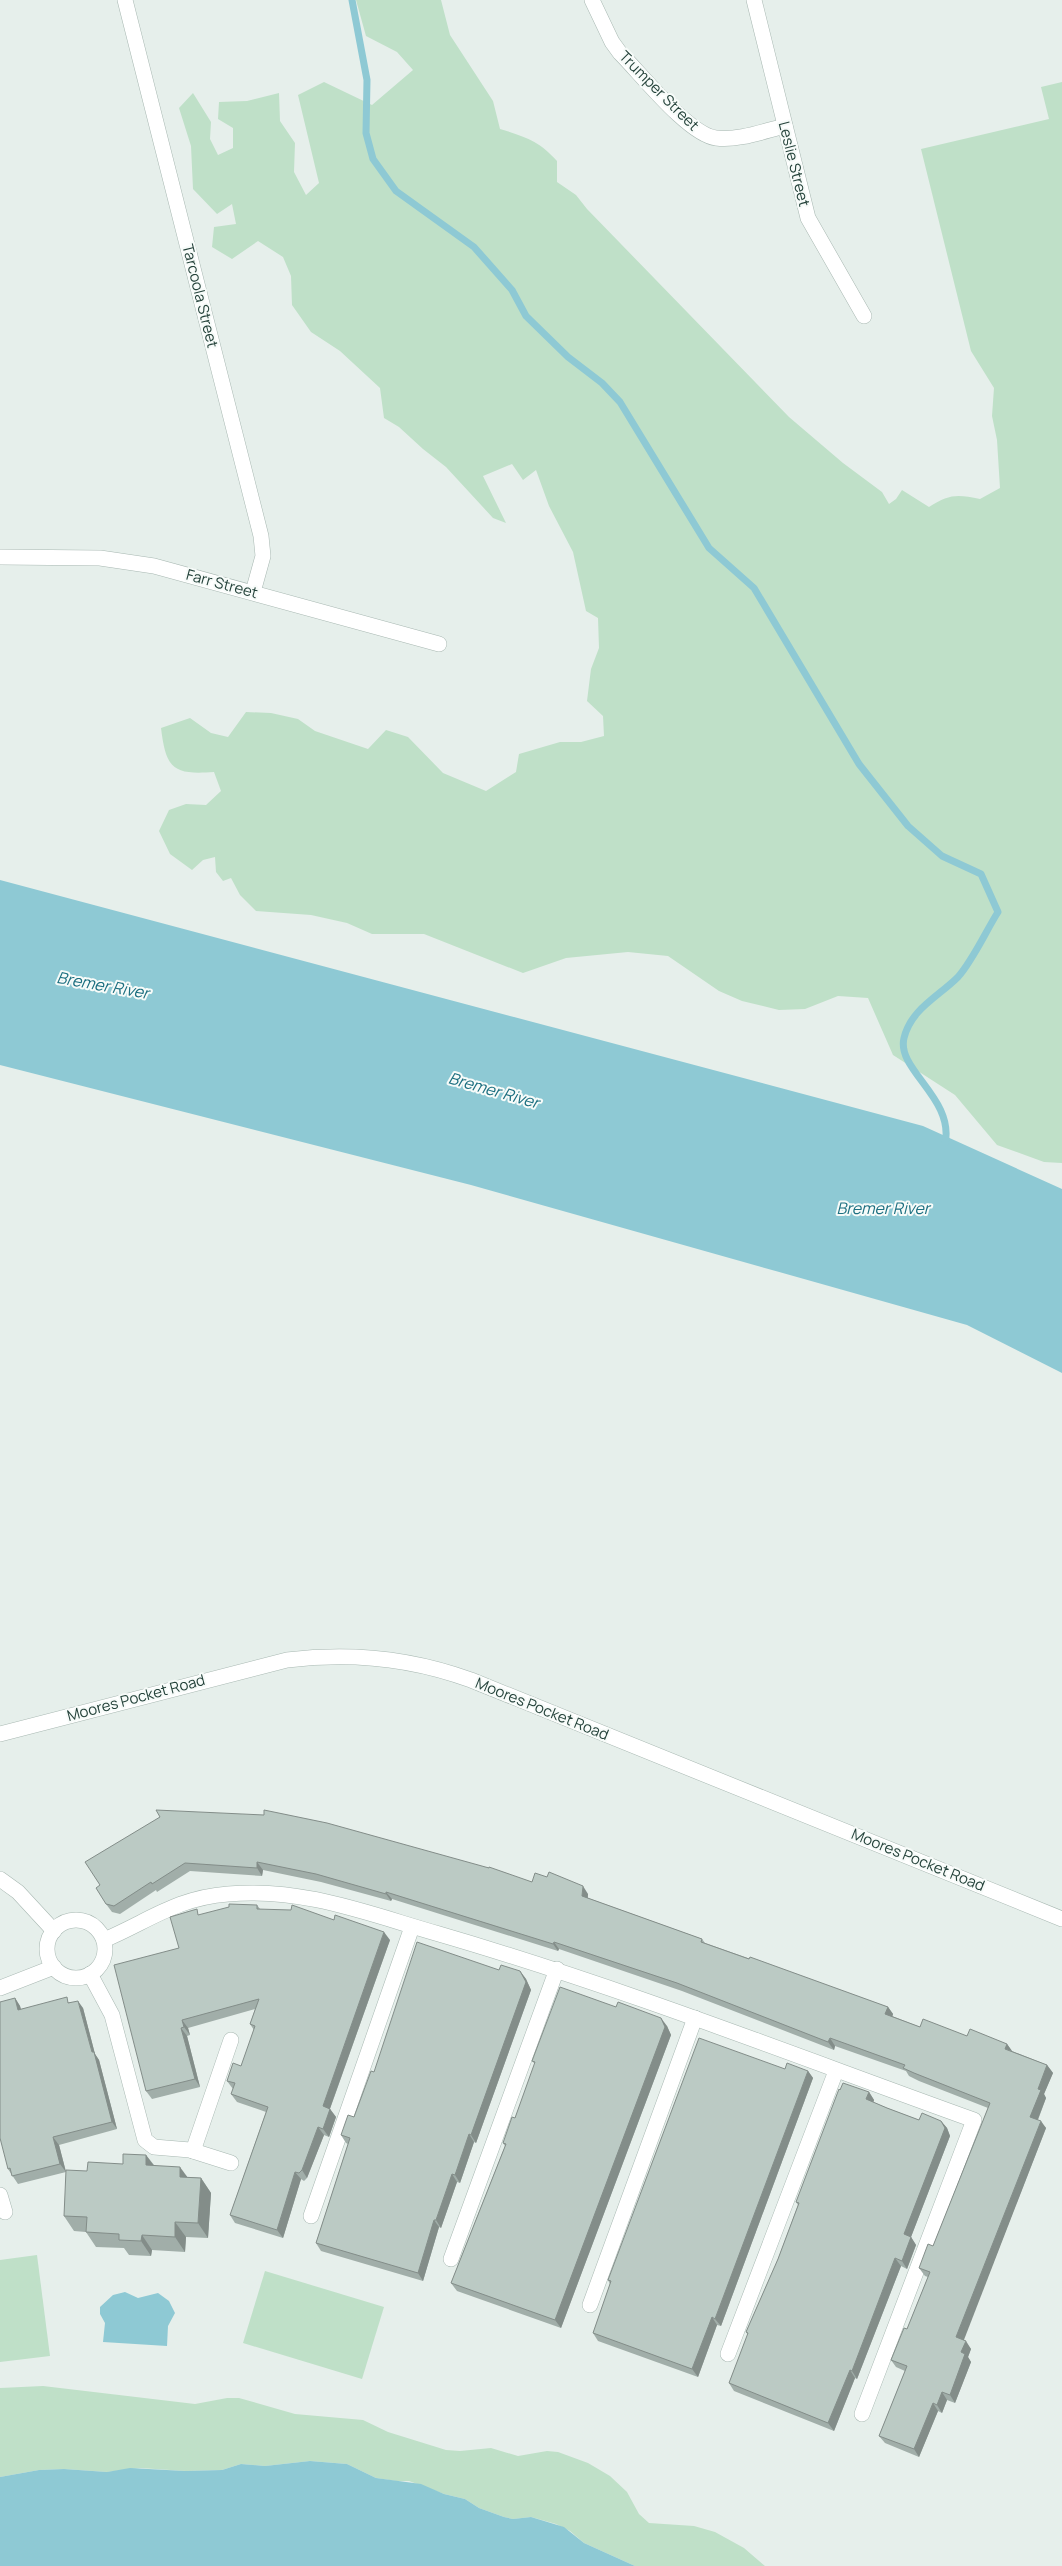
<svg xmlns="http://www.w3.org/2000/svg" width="1062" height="2566" font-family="Manrope,sans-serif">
<rect width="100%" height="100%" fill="#e6efeb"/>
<!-- green -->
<g fill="#bfe0c8">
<path d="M356,0H441L450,35L493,101L500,129C526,137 539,141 557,161V182L576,195L587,209L789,417L843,463L882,492L889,504L896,499L902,490L929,507C949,494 957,494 980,499L1000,488L997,440L992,416L994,388L971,351L921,149L1049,119L1041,87L1062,82V1163L1044,1162L997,1145L955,1095L893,1055L868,998L838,996L805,1009L779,1010L742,1001L719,991L668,956L628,952L566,958L523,973L424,934H372L347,923L311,915L256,911L240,895L231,878L223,881L216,872L215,857L203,860L192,870L170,854L159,831L169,810L186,804L206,805L221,791L214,772C173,775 166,769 161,728L190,718L211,733L228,737L246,712L271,713L298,719L315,731L368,749L386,730L408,737L443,773L486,791L516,772L519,754L560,742H581L604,736L603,716L587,701L591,669L599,648L598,618L586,611L573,552L549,506L536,470L523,480L512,464L483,476L506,523L493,518L446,467L423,449L399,427L384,418L380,388L340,351L311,332L292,305L291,276L283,257L258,241L232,259L212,247L214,227L236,224L232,204L217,214L193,189L191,146L179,108L193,93L211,122L210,139L218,155L233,148V128L218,119L219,102L247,101L279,93L280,121L295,143L294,172L306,195L319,183L298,95L324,82L372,105L413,70L397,52L366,36Z"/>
<polygon points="37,2255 50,2356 0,2362 0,2260"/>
<polygon points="265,2271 384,2307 362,2379 243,2343"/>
<polygon points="43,2386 195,2404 227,2398 239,2398 295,2414 363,2420 388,2432 446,2450 460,2451 491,2448 518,2456 547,2451 558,2452 588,2463 610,2476 627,2492 639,2514 649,2523 694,2526 715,2532 744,2548 765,2566 635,2566 584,2543 570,2531 556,2524 531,2517 513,2519 504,2517 479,2508 465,2499 444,2494 409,2481 396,2481 376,2478 347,2464 310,2461 265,2466 241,2464 222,2470 185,2471 140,2468 107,2472 64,2469 39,2470 0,2477 0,2388"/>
</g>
<!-- water -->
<g fill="#8ec9d4">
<polygon points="0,880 923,1126 1062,1189 1062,1373 967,1325 471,1185 0,1065"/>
<polygon points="125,2292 138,2298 158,2293 169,2301 175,2313 168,2326 167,2346 103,2342 105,2323 100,2314 100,2307 113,2295"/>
<polygon points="310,2461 347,2464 376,2478 421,2484 444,2494 465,2499 479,2508 504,2517 513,2519 531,2517 564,2527 584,2543 635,2566 0,2566 0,2477 39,2470 64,2469 107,2472 130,2468 185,2471 222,2470 241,2464 265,2466"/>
</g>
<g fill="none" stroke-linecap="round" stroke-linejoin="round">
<!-- stream -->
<path stroke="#8ec9d4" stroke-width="7" d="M352,0L367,80L366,133L373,159L396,191L474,247L512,290L526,316L568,357L602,383L620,402L709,548L754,588L859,764L908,826L942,856L981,874L998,912C986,931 973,960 958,977C938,997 911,1009 904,1038C896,1070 955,1098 945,1144"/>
<defs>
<g id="minor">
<polyline points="125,0 261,536 263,556 253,592"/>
<path d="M592,0L612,42L620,53C641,74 689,135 716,138C738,141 764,131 785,126"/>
<polyline points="754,0 808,218 864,316"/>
<polyline points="0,557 100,558 154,566 439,644"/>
<path d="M0,1734L287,1660C350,1652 411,1658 471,1680L1062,1919"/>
<polyline points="0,1879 18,1892 54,1931"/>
<circle cx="76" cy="1949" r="29"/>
<path d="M104,1940C149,1921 176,1898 228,1894C302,1887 369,1914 439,1934C621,1987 796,2056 974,2120L862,2414"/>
<polyline points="90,1974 112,2015 145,2140 154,2147 190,2150 231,2163"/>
<polyline points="0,1988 54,1967"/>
<polyline points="193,2151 231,2040"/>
<polyline points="0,2195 5,2212"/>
<polyline points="311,2216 412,1927"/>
<polyline points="451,2259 557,1969"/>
<polyline points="590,2305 695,2018"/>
<polyline points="728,2354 836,2071"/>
</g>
</defs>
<!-- minor casing -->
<use href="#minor" stroke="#a8b8b2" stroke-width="16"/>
<!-- minor -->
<use href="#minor" stroke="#fff" stroke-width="15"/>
</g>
<!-- wall -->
<g fill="#a1aea9">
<polygon points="160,1817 532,1882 588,1894 588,1898 702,1939 705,1943 888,2007 893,2014 892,2016 920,2027 1007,2044 1012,2051 1047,2065 1053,2073 1044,2094 1046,2098 1038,2120 1046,2128 963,2340 971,2349 968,2357 971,2362 955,2403 947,2400 942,2413 938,2411 919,2457 885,2443 879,2436 905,2371 896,2367 891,2360 907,2329 928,2277 925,2276 919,2268 933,2246 988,2108 919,2081 909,2076 906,2071 835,2046 834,2050 682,1991 559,1949 558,1951 392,1899 391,1901 321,1882 263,1870 262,1876 190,1871 157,1892 156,1890 120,1914 112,1912 106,1904 100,1885"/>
<polygon points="257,1905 260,1909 390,1940 330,2109 336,2117 329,2137 324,2135 307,2178 304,2181 301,2179 283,2238 235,2223 230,2215 266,2112 237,2102 231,2094 233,2089 227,2081 241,2066 254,2030 250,2024 255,2009 188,2028 190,2035 187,2036 200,2087 152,2099 146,2091 179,1948"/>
<polygon points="499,1970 520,1971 526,1979 531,1990 476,2143 474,2142 460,2183 457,2182 441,2228 439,2227 423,2281 321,2251 316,2243 348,2144 346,2143 341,2135 354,2117 374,2072"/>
<polygon points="15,1998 20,2006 21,2009 71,2002 83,2008 95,2054 99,2060 117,2129 59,2145 66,2172 18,2184 8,2169"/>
<polygon points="616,2007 667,2026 671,2035 561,2328 457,2291 451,2283 505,2146 503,2143 515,2118 535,2064 532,2061"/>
<polygon points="785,2069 808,2071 813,2078 721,2326 717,2325 698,2377 598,2341 593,2333 610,2284 608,2280"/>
<polygon points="869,2092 874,2100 873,2102 887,2108 919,2120 941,2121 947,2128 950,2136 911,2237 916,2245 907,2269 901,2266 857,2379 855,2378 834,2431 734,2391 729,2383 748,2335 746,2332 778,2259 798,2205 796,2202"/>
<polygon points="146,2155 154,2165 187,2177 201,2178 211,2193 208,2238 186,2237 185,2252 152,2250 151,2256 129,2255 124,2248 96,2247 86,2232 74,2231 64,2216 87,2171 123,2164"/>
</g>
<!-- shaded-wall -->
<g fill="#838d89">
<polygon points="257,1862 263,1870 262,1876 257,1868"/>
<polygon points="583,1886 588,1894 587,1904 582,1896"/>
<polygon points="386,1892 392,1899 391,1901 386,1894"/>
<polygon points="384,1932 390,1940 328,2114 323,2106"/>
<polygon points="554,1942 559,1949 558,1951 553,1944"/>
<polygon points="520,1971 526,1979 531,1990 476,2143 471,2135"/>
<polygon points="15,1998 20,2006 23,2018 18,2010"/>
<polygon points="78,2001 83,2008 95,2054 99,2060 117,2129 112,2122"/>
<polygon points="888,2007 893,2014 891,2022 885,2014"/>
<polygon points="661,2018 667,2026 671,2035 561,2328 555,2320"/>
<polygon points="182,2020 188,2028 190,2035 184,2027"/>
<polygon points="181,2028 187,2036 200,2087 195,2079"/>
<polygon points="830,2038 835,2046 834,2050 828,2042"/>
<polygon points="1007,2044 1012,2051 1005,2049"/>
<polygon points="1047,2065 1053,2073 1044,2094 1046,2098 1036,2124 1030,2117 1038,2089"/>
<polygon points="808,2071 813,2078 721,2326 715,2319"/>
<polygon points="869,2092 874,2100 872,2107 866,2099"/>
<polygon points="330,2109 336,2117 329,2137 323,2129"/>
<polygon points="941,2121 947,2128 950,2136 911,2237 916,2245 907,2269 902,2261 904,2234"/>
<polygon points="1041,2121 1046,2128 962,2345 956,2337"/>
<polygon points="318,2127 324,2135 307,2178 302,2170"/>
<polygon points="469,2134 474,2142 460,2183 455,2175"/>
<polygon points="53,2137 59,2145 66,2172 60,2164"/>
<polygon points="146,2155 157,2170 146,2165"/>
<polygon points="180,2167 191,2182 180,2177"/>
<polygon points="295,2172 301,2179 283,2238 277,2230"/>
<polygon points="452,2174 457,2182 441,2228 436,2220"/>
<polygon points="201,2178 211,2193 208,2238 198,2223"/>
<polygon points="434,2220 439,2227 423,2281 418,2273"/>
<polygon points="175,2222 186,2237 185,2252 175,2237"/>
<polygon points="142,2235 152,2250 151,2256 141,2241"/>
<polygon points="895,2258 901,2266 857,2379 852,2371"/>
<polygon points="712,2317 717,2325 698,2377 692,2369"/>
<polygon points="966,2341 971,2349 968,2357 971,2362 955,2403 950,2395 961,2352"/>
<polygon points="850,2370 855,2378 834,2431 828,2423"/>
<polygon points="942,2392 947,2400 942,2413 937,2405"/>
<polygon points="933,2403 938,2411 919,2457 914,2449"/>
</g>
<!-- building -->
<g fill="#bbcac4" stroke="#838d89">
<polygon points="156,1810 264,1815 264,1810 327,1823 489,1868 489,1867 532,1882 535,1873 547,1877 549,1872 583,1886 582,1896 702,1939 701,1942 749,1959 750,1957 888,2007 885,2014 920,2027 923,2019 967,2036 970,2029 1007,2044 1005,2049 1047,2065 1038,2089 1041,2090 1030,2117 1041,2121 956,2337 966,2341 961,2352 965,2354 950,2395 942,2392 937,2405 933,2403 914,2449 879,2436 907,2366 891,2360 904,2328 907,2329 930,2272 919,2268 928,2244 933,2246 990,2103 914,2073 903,2068 905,2065 830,2038 828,2042 677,1983 554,1942 553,1944 386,1892 386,1894 316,1874 257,1862 257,1868 185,1863 152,1884 151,1882 114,1906 106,1904 96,1888 100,1885 85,1862 160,1817"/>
<polygon points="229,1904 257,1905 257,1909 291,1910 292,1905 334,1920 335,1915 384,1932 323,2106 330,2109 323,2129 318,2127 302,2170 299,2173 295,2172 277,2230 230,2215 268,2107 231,2094 235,2083 227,2081 233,2063 241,2066 255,2026 250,2024 259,1999 182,2020 184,2027 181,2028 195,2079 146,2091 114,1965 179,1948 170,1917 197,1909 198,1915 229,1907"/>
<polygon points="417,1942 499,1970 501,1965 520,1971 526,1982 471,2135 469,2134 455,2175 452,2174 436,2220 434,2220 418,2273 316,2243 350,2138 341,2135 348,2115 354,2117 371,2071 374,2072"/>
<polygon points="560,1987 616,2007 618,2002 661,2018 665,2027 555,2320 451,2283 506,2144 503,2143 512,2117 515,2118 535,2062 532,2061"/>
<polygon points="67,1997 68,2003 78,2001 92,2052 94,2052 112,2122 53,2137 60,2164 12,2176 10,2168 8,2169 0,2138 0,2002 15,1998 18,2010"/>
<polygon points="699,2038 785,2069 787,2063 808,2071 715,2319 712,2317 692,2369 593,2333 611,2281 608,2280"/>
<polygon points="843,2083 869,2092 866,2099 887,2108 919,2120 922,2113 941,2121 945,2128 904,2234 911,2237 902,2261 895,2258 852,2371 850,2370 828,2423 729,2383 748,2333 746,2332 778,2259 799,2203 796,2202 839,2089 840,2090"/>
<polygon points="123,2154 146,2155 146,2165 180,2167 180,2177 201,2178 198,2223 175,2222 175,2237 142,2235 141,2241 119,2240 119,2234 86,2232 87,2217 64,2216 66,2170 87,2171 88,2162 123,2164"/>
</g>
<g text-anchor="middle" stroke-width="4" stroke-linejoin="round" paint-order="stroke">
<!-- street labels -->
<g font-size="15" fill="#24423a" stroke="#f7fbf9">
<text transform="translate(659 91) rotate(45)" y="5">Trumper Street</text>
<text transform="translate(794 164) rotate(76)" y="5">Leslie Street</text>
<text transform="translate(200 296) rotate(76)" y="5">Tarcoola Street</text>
<text transform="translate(222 584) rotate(15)" y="5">Farr Street</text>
<text transform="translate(136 1698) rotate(-15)" y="5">Moores Pocket Road</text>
<text transform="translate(542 1709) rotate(22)" y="5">Moores Pocket Road</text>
<text transform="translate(918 1860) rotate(22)" y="5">Moores Pocket Road</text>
</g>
<!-- water labels -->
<g font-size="16" font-style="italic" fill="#1c6f80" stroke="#f7fbf9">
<text transform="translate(103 985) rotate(10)" y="6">Bremer River</text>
<text transform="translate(494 1090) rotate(16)" y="6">Bremer River</text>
<text x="883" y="1214">Bremer River</text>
</g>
</g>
</svg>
